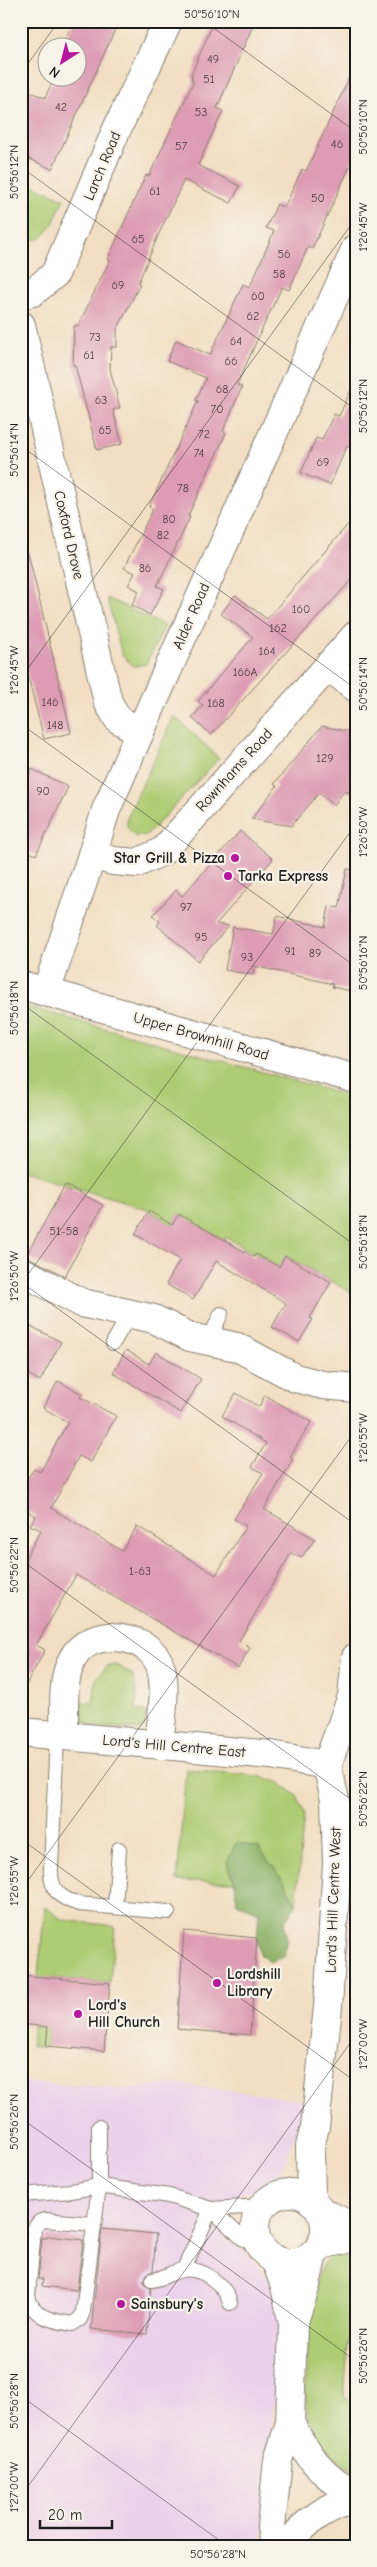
<svg xmlns="http://www.w3.org/2000/svg" width="377" height="2567" font-family="'Comic Neue',sans-serif">
<rect width="100%" height="100%" fill="#f7f3e8"/>
<filter id="ink" filterUnits="userSpaceOnUse"><feTurbulence type="fractalNoise" baseFrequency=".02" numOctaves="2"/><feDisplacementMap in="SourceGraphic" scale="10" xChannelSelector="R" yChannelSelector="G"/><feConvolveMatrix kernelMatrix="1 2 1 2 8 2 1 2 1" color-interpolation-filters="sRGB"/></filter>
<filter id="wash" filterUnits="userSpaceOnUse"><feTurbulence type="fractalNoise" baseFrequency=".0096" numOctaves="4" result="noise"/><feDisplacementMap in="SourceGraphic" scale="20" xChannelSelector="R" yChannelSelector="G"/><feGaussianBlur stdDeviation="1.12" result="paint"/><feColorMatrix in="noise" values="0 0 0 0 0 0 0 0 0 0 0 0 0 0 0 0 0 1.4 0 .05"/><feComposite in="paint" operator="in"/></filter>
<g filter="url(#wash)">
<rect width="100%" height="100%" fill="#f2dec2"/>
<!-- built -->
<polygon fill="#ecd1ea" points="21,2082 129,2089 169,2083 304,2100 297,2129 285,2164 276,2178 262,2189 239,2194 228,2238 243,2250 274,2283 279,2313 278,2363 261,2546 21,2546"/>
<!-- green -->
<g fill="#aecc73" stroke="#657448">
<path d="M21,180L64,199C57,213 52,232 38,240L27,237L23,231Z"/>
<polygon points="107,598 165,626 146,664 133,666 122,655"/>
<polygon points="174,716 219,758 152,830 144,836 136,837 127,827 127,818"/>
<polygon points="28,1007 356,1098 356,1295 286,1256 279,1267 226,1237 224,1240 179,1214 172,1225 147,1209 21,1172 21,1017"/>
<polygon points="116,1665 132,1674 137,1691 136,1710 147,1712 144,1727 141,1730 90,1726 78,1718 78,1702 93,1703 96,1679 107,1666"/>
<polygon points="186,1769 259,1776 279,1782 297,1796 304,1813 296,1905 285,1882 227,1862 235,1882 177,1881"/>
<polygon points="45,1906 62,1920 115,1926 110,1983 53,1978 46,2048 31,2046"/>
<path d="M356,2249V2280L353,2283L344,2396L356,2403V2471C334,2463 316,2439 309,2418C301,2398 311,2301 317,2278C319,2270 324,2262 330,2256C336,2250 348,2250 356,2249Z"/>
</g>
<!-- forest -->
<polygon fill="#8ab065" stroke="#536640" points="236,1843 258,1847 285,1882 296,1905 284,1923 287,1938 284,1956 271,1962 260,1955 257,1938 259,1913 237,1903 235,1882 227,1862"/>
<g id="blocks">
<!-- building -->
<g fill="#dd9bb4">
<polygon points="76,21 119,21 52,169 21,155 21,88 45,98 54,78 78,78 78,48 58,48"/>
<polygon points="214,21 255,21 217,108 223,111 198,165 240,186 231,203 184,180 157,238 138,283 140,284 117,330 117,347 111,347 110,369 120,408 113,410 122,444 97,450 75,365 73,365 74,326 78,326 110,260 108,259 137,194 146,175 149,176 193,83 191,75"/>
<polygon points="356,63 356,153 312,249 308,247 289,290 282,287 261,331 237,385 242,387 223,431 226,433 188,516 190,517 157,586 164,589 150,615 132,605 139,591 128,585 135,573 124,568 153,509 149,507 198,401 196,400 206,378 167,361 176,340 210,355 243,284 250,287 274,231 266,228 277,204 284,208 302,169 306,171"/>
<polygon points="356,379 356,450 347,446 330,485 301,473 316,438 322,440 334,414 339,416"/>
<polygon points="356,515 356,575 211,735 192,718 203,705 198,701 253,637 221,614 235,595 267,619"/>
<polygon points="28,552 71,733 44,739 27,672 21,674 21,553"/>
<polygon points="322,726 356,733 356,794 344,791 334,805 319,793 291,826 251,819 277,786 274,784"/>
<polygon points="32,769 68,787 36,855 21,848 21,791"/>
<polygon points="240,831 273,859 216,924 229,926 198,961 157,925 160,922 153,915 176,890 182,896"/>
<polygon points="347,869 356,870 356,992 332,987 333,984 254,966 253,975 225,970 233,927 273,934 277,916 325,927 329,906 339,908"/>
<polygon points="65,1185 103,1205 65,1276 26,1256"/>
<polygon points="149,1211 172,1225 179,1214 254,1257 256,1254 279,1267 285,1256 331,1282 310,1318 313,1319 299,1342 272,1327 286,1303 216,1261 193,1300 166,1284 180,1260 135,1234"/>
<polygon points="21,1321 61,1342 40,1381 21,1370"/>
<polygon points="126,1350 149,1364 156,1352 201,1379 181,1413 113,1373"/>
<polygon points="58,1381 82,1394 80,1397 116,1416 91,1462 79,1456 51,1508 122,1551 137,1526 216,1575 246,1526 234,1519 263,1473 252,1467 266,1443 222,1416 236,1393 259,1407 265,1395 311,1422 290,1457 293,1459 264,1509 315,1539 301,1558 291,1553 239,1641 250,1648 238,1668 76,1575 36,1645 45,1650 21,1694 21,1566 41,1530 30,1525 36,1516 21,1508 21,1488 34,1469 40,1472 68,1422 43,1408"/>
<polygon points="184,1931 257,1938 250,2035 177,2029"/>
<polygon points="21,1975 110,1983 104,2051 46,2046 48,2027 21,2024"/>
<polygon points="102,2229 156,2234 153,2271 146,2274 143,2281 146,2286 151,2288 147,2334 91,2329"/>
<polygon points="48,2236 83,2240 77,2290 42,2286 43,2279 38,2279 42,2238 47,2238"/>
</g>
</g>
</g>
<g filter="url(#ink)">
<use href="#blocks" fill-opacity="0" stroke="#877d6f" stroke-width="1"/>
<g fill="none" stroke-linecap="round" stroke-linejoin="round">
<defs>
<g id="service">
<polyline points="209,1340 221,1314"/>
<polyline points="113,1343 130,1314"/>
<path d="M57,1735L51,1867C50,1889 58,1898 79,1904L168,1912"/>
<polyline points="115,1907 119,1849"/>
<polyline points="22,2195 71,2191 99,2186 169,2196 211,2209 263,2206"/>
<polyline points="211,2209 242,2238 261,2247"/>
<path d="M93,2224L46,2220L39,2222L34,2229L28,2296C33,2318 53,2321 72,2324L80,2319L83,2312L99,2186V2127"/>
<polyline points="184,2269 211,2209"/>
<path d="M152,2280C163,2279 171,2272 182,2270C202,2267 225,2284 230,2303"/>
</g>
<g id="minor">
<polyline points="21,295 33,292 55,274 116,131 168,21"/>
<polyline points="21,325 108,702 118,719 140,732"/>
<polyline points="328,666 356,688"/>
<polyline points="92,855 106,810 140,732 356,248"/>
<polyline points="21,1271 82,1303 154,1319 190,1337 237,1347 295,1378 323,1385 356,1388"/>
<polyline points="21,1732 271,1755 327,1765"/>
<path d="M64,1736C65,1712 61,1681 72,1660C88,1625 151,1632 161,1668C167,1688 161,1723 159,1745"/>
<polyline points="320,2211 356,2228"/>
<polyline points="321,2245 356,2237"/>
</g>
<g id="tertiary">
<polyline points="21,985 356,1079"/>
<polyline points="46,992 92,855 113,861 137,863 163,851 356,635"/>
<circle cx="290" cy="2228" r="35"/>
<polyline points="311,2201 310,2146 315,2127 328,2007 337,1863 335,1800 327,1765 352,1696 356,1657"/>
<polyline points="293,2324 306,2285 313,2254"/>
<path d="M290,2423C306,2454 323,2478 356,2494"/>
<polyline points="274,2546 271,2527 278,2460 290,2423 293,2324 285,2286 275,2259"/>
<path d="M288,2546C303,2522 329,2505 356,2499"/>
</g>
</defs>
<!-- service casing -->
<use href="#service" stroke="#877d6f" stroke-width="16"/>
<!-- minor casing -->
<use href="#minor" stroke="#877d6f" stroke-width="30"/>
<!-- tertiary casing -->
<use href="#tertiary" stroke="#877d6f" stroke-width="30"/>
<!-- service -->
<use href="#service" stroke="#fff" stroke-width="14"/>
<!-- minor -->
<use href="#minor" stroke="#fff" stroke-width="28"/>
<!-- tertiary -->
<use href="#tertiary" stroke="#fff" stroke-width="28"/>
</g>
</g>
<!-- ticks -->
<path fill="none" stroke="#1c1c1c" stroke-width="1" stroke-opacity="0.45" d="M204,21L356,132M21,73L59,21M21,167L356,410M21,446L356,689M21,678L356,218M21,724L356,967M21,1003L356,1246M21,1282L356,1525M21,1284L356,824M21,1560L356,1803M21,1839L356,2082M21,1890L356,1430M21,2118L356,2361M21,2396L227,2546M21,2496L356,2035"/>
<!-- markers -->
<g fill="#b5179e" stroke="#f7f3e8" stroke-width="2">
<circle cx="235" cy="858" r="5"/>
<circle cx="228" cy="876" r="5"/>
<circle cx="217" cy="1983" r="5"/>
<circle cx="78" cy="2014" r="5"/>
<circle cx="121" cy="2304" r="5"/>
</g>
<g text-anchor="middle" stroke-width="4.5" stroke-linejoin="round" paint-order="stroke">
<!-- number labels -->
<g font-size="12" fill="#4c3c42">
<text x="213" y="63">49</text>
<text x="209" y="83">51</text>
<text x="61" y="111">42</text>
<text x="201" y="116">53</text>
<text x="337" y="148">46</text>
<text x="181" y="150">57</text>
<text x="155" y="195">61</text>
<text x="318" y="202">50</text>
<text x="138" y="243">65</text>
<text x="284" y="258">56</text>
<text x="279" y="278">58</text>
<text x="118" y="289">69</text>
<text x="258" y="300">60</text>
<text x="253" y="320">62</text>
<text x="95" y="341">73</text>
<text x="236" y="345">64</text>
<text x="89" y="359">61</text>
<text x="231" y="365">66</text>
<text x="222" y="393">68</text>
<text x="101" y="404">63</text>
<text x="217" y="413">70</text>
<text x="105" y="434">65</text>
<text x="204" y="438">72</text>
<text x="199" y="457">74</text>
<text x="323" y="466">69</text>
<text x="183" y="492">78</text>
<text x="169" y="523">80</text>
<text x="163" y="539">82</text>
<text x="145" y="572">86</text>
<text x="301" y="613">160</text>
<text x="278" y="632">162</text>
<text x="267" y="655">164</text>
<text x="245" y="676">166A</text>
<text x="50" y="706">146</text>
<text x="216" y="707">168</text>
<text x="55" y="729">148</text>
<text x="325" y="762">129</text>
<text x="43" y="795">90</text>
<text x="186" y="911">97</text>
<text x="201" y="941">95</text>
<text x="290" y="955">91</text>
<text x="315" y="957">89</text>
<text x="247" y="961">93</text>
<text x="64" y="1235">51-58</text>
<text x="140" y="1575">1-63</text>
</g>
<!-- street labels -->
<g font-size="15" fill="#1c1c1c" stroke="#f7f3e8">
<text transform="translate(102 166) rotate(-67)" y="5">Larch Road</text>
<text transform="translate(69 535) rotate(77)" y="5">Coxford Drove</text>
<text transform="translate(191 616) rotate(-66)" y="5">Alder Road</text>
<text transform="translate(234 770) rotate(-48)" y="5">Rownhams Road</text>
<text transform="translate(201 1036) rotate(16)" y="5">Upper Brownhill Road</text>
<text transform="translate(174 1746) rotate(5)" y="5">Lord's Hill Centre East</text>
<text transform="translate(333 1900) rotate(-88)" y="5">Lord's Hill Centre West</text>
</g>
<!-- poi labels -->
<g font-size="15" font-weight="bold" fill="#1c1c1c" stroke="#f7f3e8" text-anchor="start">
<text x="225" y="863" text-anchor="end">Star Grill &amp; Pizza</text>
<text x="238" y="881">Tarka Express</text>
<text x="227" y="1979">Lordshill<tspan x="227" dy="17">Library</tspan></text>
<text x="88" y="2010">Lord's<tspan x="88" dy="17">Hill Church</tspan></text>
<text x="131" y="2309">Sainsbury's</text>
</g>
</g>
<!-- margin -->
<rect width="377" height="2567" fill="none" stroke="#f7f3e8" stroke-width="55"/>
<!-- north arrow -->
<g transform="translate(62 62) rotate(216)"><circle r="24" fill="#f7f3e8" stroke="#9f9d96"/>
<path d="M0-4L9 19L0 12L-9 19Z" fill="#b5179e"/>
<text y="-8" font-size="14" font-weight="bold" text-anchor="middle" fill="#1c1c1c">N</text>
</g>
<!-- scale -->
<path d="M40 2520v8h72v-8" fill="none" stroke="#1c1c1c" stroke-width="2.5"/>
<text x="48" y="2520" font-size="15" fill="#1c1c1c" stroke="#f7f3e8" stroke-width="4" paint-order="stroke">20 m</text>
<rect x="28" y="28" width="322" height="2512" fill="none" stroke="#1c1c1c" stroke-width="2"/>
<g font-size="12" text-anchor="middle" fill="#1c1c1c">
<text x="212" y="18">50°56'10"N</text>
<text transform="translate(363 127) rotate(-90)" y="4">50°56'10"N</text>
<text transform="translate(14 172) rotate(-90)" y="4">50°56'12"N</text>
<text transform="translate(363 227) rotate(-90)" y="4">1°26'45"W</text>
<text transform="translate(363 406) rotate(-90)" y="4">50°56'12"N</text>
<text transform="translate(14 450) rotate(-90)" y="4">50°56'14"N</text>
<text transform="translate(14 670) rotate(-90)" y="4">1°26'45"W</text>
<text transform="translate(363 684) rotate(-90)" y="4">50°56'14"N</text>
<text transform="translate(363 832) rotate(-90)" y="4">1°26'50"W</text>
<text transform="translate(363 963) rotate(-90)" y="4">50°56'16"N</text>
<text transform="translate(14 1008) rotate(-90)" y="4">50°56'18"N</text>
<text transform="translate(363 1242) rotate(-90)" y="4">50°56'18"N</text>
<text transform="translate(14 1276) rotate(-90)" y="4">1°26'50"W</text>
<text transform="translate(363 1438) rotate(-90)" y="4">1°26'55"W</text>
<text transform="translate(14 1565) rotate(-90)" y="4">50°56'22"N</text>
<text transform="translate(363 1799) rotate(-90)" y="4">50°56'22"N</text>
<text transform="translate(14 1881) rotate(-90)" y="4">1°26'55"W</text>
<text transform="translate(363 2044) rotate(-90)" y="4">1°27'00"W</text>
<text transform="translate(14 2122) rotate(-90)" y="4">50°56'26"N</text>
<text transform="translate(363 2356) rotate(-90)" y="4">50°56'26"N</text>
<text transform="translate(14 2401) rotate(-90)" y="4">50°56'28"N</text>
<text transform="translate(14 2487) rotate(-90)" y="4">1°27'00"W</text>
<text x="218" y="2558">50°56'28"N</text>
</g>
</svg>
